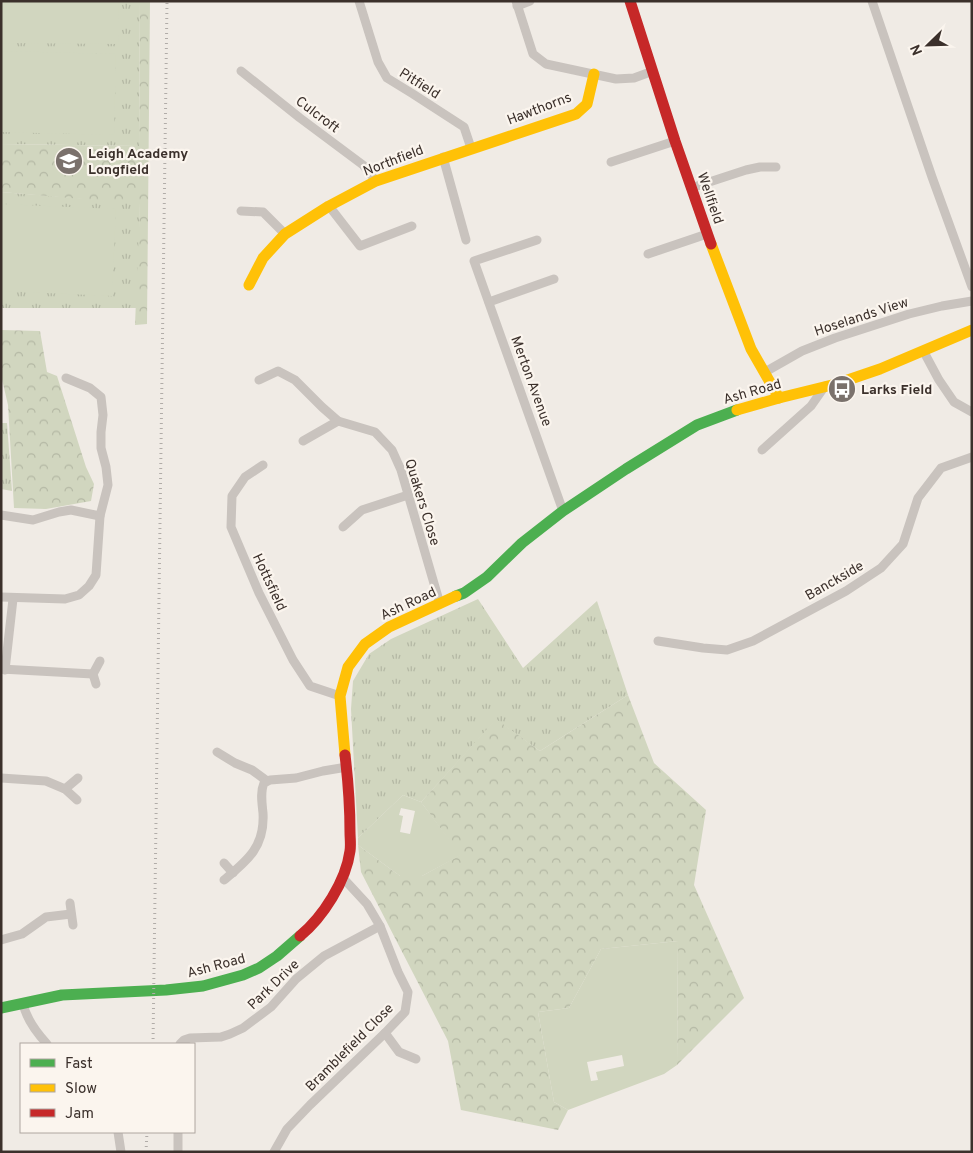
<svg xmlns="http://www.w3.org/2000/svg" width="973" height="1153" font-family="Overpass,sans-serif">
<defs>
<pattern id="grass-tufts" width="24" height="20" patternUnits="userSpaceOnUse" patternTransform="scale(1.25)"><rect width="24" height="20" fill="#d1d6bf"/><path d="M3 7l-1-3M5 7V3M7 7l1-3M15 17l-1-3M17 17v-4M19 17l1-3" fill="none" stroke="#b4b8a4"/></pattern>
<pattern id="forest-crowns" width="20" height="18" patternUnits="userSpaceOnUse" patternTransform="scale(1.25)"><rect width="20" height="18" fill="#d1d6bf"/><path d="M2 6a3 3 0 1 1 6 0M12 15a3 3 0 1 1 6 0" fill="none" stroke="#b4b8a4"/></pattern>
</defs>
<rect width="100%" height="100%" fill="#f0ebe5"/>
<!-- grass -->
<g fill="url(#grass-tufts)">
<polygon points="1,1 140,1 139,146 1,144"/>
<polygon points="1,192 140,203 138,308 1,308"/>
<polygon points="1,423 7,423 12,491 1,489"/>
<polygon points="478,599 523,668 597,601 628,695 540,751 496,720 421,802 403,795 358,838 351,709 353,681 369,654 391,639"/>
</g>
<!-- forest -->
<g fill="url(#forest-crowns)">
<polygon points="140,1 150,1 147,324 135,325 140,204 1,192 1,144 139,146"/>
<polygon points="1,330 40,331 47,372 57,376 86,467 94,484 91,501 46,509 14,508 8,405 1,375"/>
<polygon points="628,695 654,763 706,810 694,885 744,998 677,1065 678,941 601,949 569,1008 538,1012 554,1102 568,1110 558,1130 461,1110 448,1041 361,872 358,845 400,876 422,876 460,855 421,802 496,719 540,751"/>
</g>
<!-- garden -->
<g fill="#d1d6bf" fill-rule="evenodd">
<polygon points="1,1 119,1 118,44 1,43"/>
<polygon points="1,51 116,54 114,135 1,132"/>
<polygon points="1,204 116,209 112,296 1,291"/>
<path d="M403,795L421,802L461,855L422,876H400L358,845V838ZM401,808L415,811L410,834L400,832L403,816L399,815Z"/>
<path d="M678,941L677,1065L664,1074L568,1110L554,1102L538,1012L569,1008L601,949ZM622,1055L624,1066L596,1072L598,1080L591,1081L587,1062Z"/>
</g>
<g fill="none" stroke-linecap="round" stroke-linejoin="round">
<!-- street -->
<g stroke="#c9c3be" stroke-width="9">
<polyline points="359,1 378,62 387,78 413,94 464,127 471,148"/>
<polyline points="516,1 533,54 546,64 616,79 634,78 653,71"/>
<polyline points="872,1 932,177 972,287"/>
<polyline points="517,6 530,1"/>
<polyline points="241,71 300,118 363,165 376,181"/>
<polyline points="443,157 466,240"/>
<polyline points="611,162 675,141"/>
<polyline points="691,188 746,170 760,167 776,167"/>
<polyline points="329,206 360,246 412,226"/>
<polyline points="241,211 263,212 285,234"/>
<polyline points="537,240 474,261 563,511"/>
<polyline points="648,254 707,234"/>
<polyline points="489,302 554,279"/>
<polyline points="924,352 939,380 954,402 972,412"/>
<polyline points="765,372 802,351 835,338 909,314 942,306 972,301"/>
<polyline points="259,380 278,371 295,380 322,407 338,421"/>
<polyline points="303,441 338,421 375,432 392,450 401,470 440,604"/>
<polyline points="762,450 811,406 825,386"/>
<polyline points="263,465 245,477 232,496 231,527 259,593 293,660 310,686 340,696"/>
<polyline points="1,515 33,520 59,512 71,510 100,516"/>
<polyline points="343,527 362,510 408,495"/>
<polyline points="1,597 65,599 79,595 89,586 96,575 100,516 108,485 106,467 101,448 101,432 103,415 101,397 90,388 66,378"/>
<polyline points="658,641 703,648 727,650 753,641 846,591 881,568 903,544 918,498 941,468 972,457"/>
<polyline points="1,669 93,674"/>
<polyline points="5,670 13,599"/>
<polyline points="96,684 93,674 100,661"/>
<polyline points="217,752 235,763 252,770 267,781"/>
<polyline points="1,778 46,781 65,789 77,800"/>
<polyline points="65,789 78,778"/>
<polyline points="224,863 233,873"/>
<path d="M224,880C247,861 265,847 263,813C262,803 260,792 264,783L270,780L296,778L323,771L347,767"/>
<polyline points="70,903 73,925"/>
<polyline points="1,940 22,934 46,917 71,914"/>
<path d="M23,1003C26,1019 36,1032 47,1044"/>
<polyline points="385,1033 399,1052 416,1059"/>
<polyline points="180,1044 184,1040 190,1038 221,1037 230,1034 243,1028 271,1007 296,979 324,956 380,926"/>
<polyline points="118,1132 121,1152"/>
<polyline points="178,1152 178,1132"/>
<polyline points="274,1152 287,1129 310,1105 385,1033 405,1012 408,992 398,972 380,926 367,904 343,878"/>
</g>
<!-- fast -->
<g stroke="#4caf50" stroke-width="11">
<polyline points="456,596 464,593 487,577 522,543 563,511 626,469 697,425 737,410"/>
<polyline points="1,1008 62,995 166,990 203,986 243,975 259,968 277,956 300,936"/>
</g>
<!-- slow -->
<g stroke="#ffc107" stroke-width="11">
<polyline points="711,244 751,349 779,398"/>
<polyline points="249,285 263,258 285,234 329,206 376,181 576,114 587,104 594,74"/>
<polyline points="737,410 779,398 836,384 880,369 972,330"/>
<polyline points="345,755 340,696 348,667 365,644 389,627 456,596"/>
</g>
<!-- jam -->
<g stroke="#c62828" stroke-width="11">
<polyline points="630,1 675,141 711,244"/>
<path d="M300,936C323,917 346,881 350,851C351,845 350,838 350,832C350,806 348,780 345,755"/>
</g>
<!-- rail -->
<g stroke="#b1aca8" stroke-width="3" stroke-dasharray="1 4" stroke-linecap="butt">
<polyline points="153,1044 167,1"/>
<polyline points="146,1152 147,1132"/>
</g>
</g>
<!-- icons -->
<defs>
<symbol id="school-disc" viewBox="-11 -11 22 22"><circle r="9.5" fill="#7a716c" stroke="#fbf5ee"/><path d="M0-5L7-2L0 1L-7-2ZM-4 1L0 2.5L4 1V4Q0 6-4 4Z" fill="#fff"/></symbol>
<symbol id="bus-disc" viewBox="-11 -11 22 22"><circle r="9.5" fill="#7a716c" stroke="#fbf5ee"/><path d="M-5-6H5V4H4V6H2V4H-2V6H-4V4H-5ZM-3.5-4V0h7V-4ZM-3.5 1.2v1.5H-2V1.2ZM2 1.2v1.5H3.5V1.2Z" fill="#fff"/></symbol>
</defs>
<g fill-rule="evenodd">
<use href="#school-disc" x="53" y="145" width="32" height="32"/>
<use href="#bus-disc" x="826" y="373" width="32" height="32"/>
</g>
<g text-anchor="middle" stroke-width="4.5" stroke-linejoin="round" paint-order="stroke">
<!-- street labels -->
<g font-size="14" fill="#3b302b" stroke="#fbf5ee">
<text transform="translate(420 83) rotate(32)" y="5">Pitfield</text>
<text transform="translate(539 108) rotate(-21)" y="5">Hawthorns</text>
<text transform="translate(318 114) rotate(37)" y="5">Culcroft</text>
<text transform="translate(393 160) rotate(-21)" y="5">Northfield</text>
<text transform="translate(711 198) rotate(71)" y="5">Wellfield</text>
<text transform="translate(861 316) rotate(-18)" y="5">Hoselands View</text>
<text transform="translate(532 381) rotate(70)" y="5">Merton Avenue</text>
<text transform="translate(752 391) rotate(-16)" y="5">Ash Road</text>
<text transform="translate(423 502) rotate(73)" y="5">Quakers Close</text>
<text transform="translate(834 580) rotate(-30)" y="5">Banckside</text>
<text transform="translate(270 582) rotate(65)" y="5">Hottsfield</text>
<text transform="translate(408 603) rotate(-25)" y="5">Ash Road</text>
<text transform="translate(216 965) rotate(-15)" y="5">Ash Road</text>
<text transform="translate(273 984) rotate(-44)" y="5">Park Drive</text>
<text transform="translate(349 1047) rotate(-45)" y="5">Bramblefield Close</text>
</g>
<!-- poi labels -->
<g font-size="14" font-weight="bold" fill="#3b302b" stroke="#fbf5ee" text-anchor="start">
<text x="88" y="158">Leigh Academy<tspan x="88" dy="16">Longfield</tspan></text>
<text x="861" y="394">Larks Field</text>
</g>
</g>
<!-- border -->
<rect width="973" height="1153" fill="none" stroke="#3b302b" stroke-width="5"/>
<!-- legend -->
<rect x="20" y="1043" width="175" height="90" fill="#fbf5ee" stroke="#aea6a0"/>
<rect x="30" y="1059" width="25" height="8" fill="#4caf50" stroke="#aea6a0"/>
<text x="65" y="1068" font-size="15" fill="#3b302b">Fast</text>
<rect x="30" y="1084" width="25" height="8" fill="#ffc107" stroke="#aea6a0"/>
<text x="65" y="1093" font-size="15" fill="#3b302b">Slow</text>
<rect x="30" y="1109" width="25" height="8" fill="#c62828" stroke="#aea6a0"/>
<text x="65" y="1118" font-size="15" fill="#3b302b">Jam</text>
<!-- north arrow -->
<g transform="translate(928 45) rotate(247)" stroke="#fbf5ee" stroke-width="4" paint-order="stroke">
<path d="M0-4L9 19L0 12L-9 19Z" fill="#3b302b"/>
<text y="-8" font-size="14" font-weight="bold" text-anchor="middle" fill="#3b302b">N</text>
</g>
</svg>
